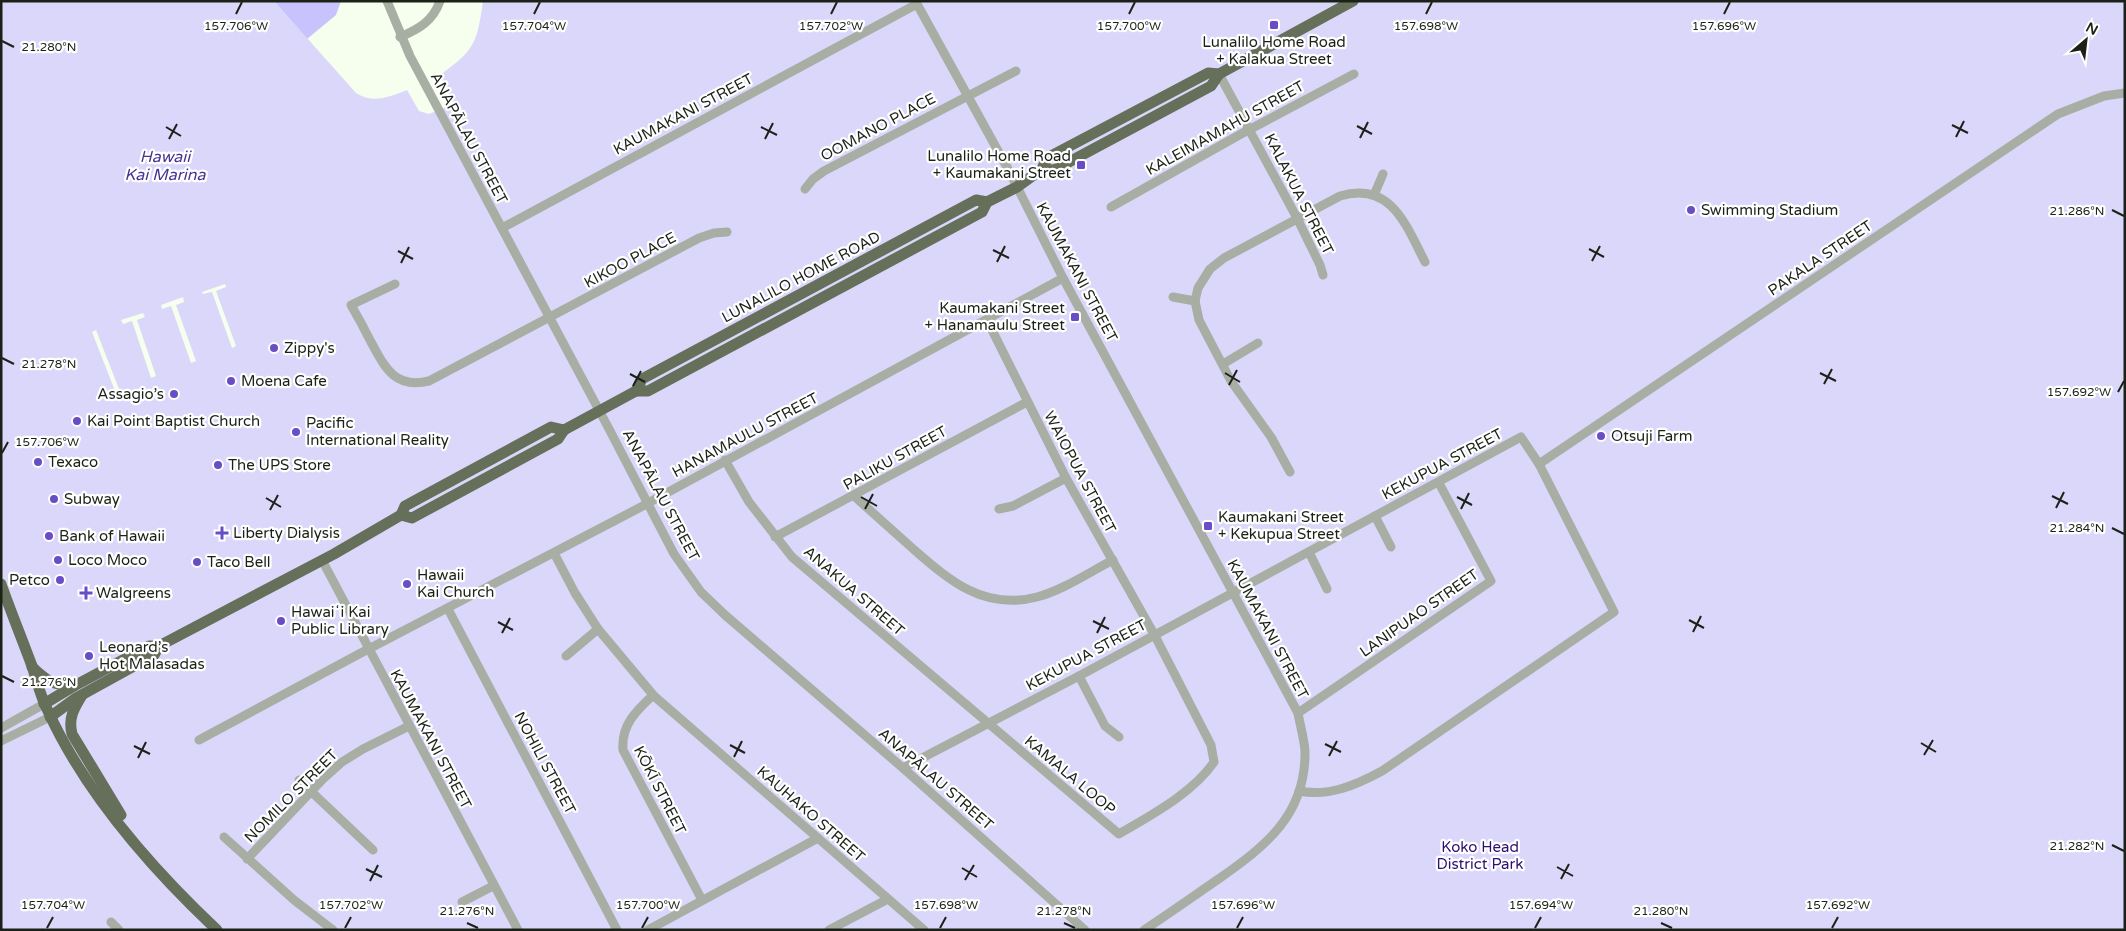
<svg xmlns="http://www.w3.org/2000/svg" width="2126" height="931" font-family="'Varela Round',sans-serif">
<rect width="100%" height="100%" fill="#f6feee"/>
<!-- green -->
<polygon fill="#c8c3fc" points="274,1 341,1 336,15 307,39"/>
<!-- water -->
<path fill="#dad7fa" d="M1,1H274L356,93C374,104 389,97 407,90L419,111L429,114L444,108L450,96L440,75C475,50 477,43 483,1H2125V930H1Z"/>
<!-- pier -->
<g fill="#f6feee">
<polygon points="225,284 226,287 216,291 236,346 232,348 212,292 203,294 202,292"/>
<polygon points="183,297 184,302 176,305 196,361 191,363 171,306 162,309 161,305"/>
<polygon points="143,313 145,317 137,320 156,376 151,378 132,321 123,324 121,320"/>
<polygon points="96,330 119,389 115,391 92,332"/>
</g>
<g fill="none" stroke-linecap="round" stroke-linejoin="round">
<!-- minor -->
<g stroke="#a8aea3" stroke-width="9">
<polyline points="387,1 410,56 608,427 674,554 701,592 725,615 903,768 1085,930"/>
<path d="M400,37C419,29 433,21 440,1"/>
<polyline points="1219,74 1297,218 1320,265 1323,275"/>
<polyline points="805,189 813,179 824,171 1016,71"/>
<polyline points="1374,195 1383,174"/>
<polyline points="1111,207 1241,134 1354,74"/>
<path d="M502,228L917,4L1008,169L1063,278L1298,713C1300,725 1304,738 1305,751C1306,814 1267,845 1220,878C1195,895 1170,913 1144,930"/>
<path d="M395,284L351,305C358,317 365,330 371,342C385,368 395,389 429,381L699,238L714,233L727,232"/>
<polyline points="1173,297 1195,301"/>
<polyline points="1223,364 1258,343"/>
<path d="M725,460L749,502L792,557L1119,834C1151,815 1193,793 1214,762L1211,745L1154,634L1066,478L987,320"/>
<polyline points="1539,464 2058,114 2104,96 2125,93"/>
<path d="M1290,472L1271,437L1231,381L1199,320L1195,301L1198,288L1210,269L1224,258L1340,196C1391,181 1406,225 1425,262"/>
<path d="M854,496C873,513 892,530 911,547C949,580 983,611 1037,597C1063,590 1088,573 1113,560"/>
<polyline points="999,509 1013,506 1066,478"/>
<polyline points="1375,516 1391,547"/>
<polyline points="775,537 1027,402"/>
<polyline points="1309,552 1327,589"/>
<polyline points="554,553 575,593 598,629 654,696 924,930"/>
<polyline points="322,560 518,930"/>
<polyline points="448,609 617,930"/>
<polyline points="566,656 598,629"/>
<polyline points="1079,676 1105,726 1119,737"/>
<path d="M653,695C636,711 621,725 623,750L702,900"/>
<polyline points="1298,713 1491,581 1439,483"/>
<polyline points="1,728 44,704"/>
<polyline points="199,740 359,654 639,508 1063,278"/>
<polyline points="1,741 50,717"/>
<path d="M903,768L1079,676L1521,437L1539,464L1614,612L1382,771C1356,785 1329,797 1299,791"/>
<polyline points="299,780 373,850"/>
<polyline points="224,837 294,900 333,930"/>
<polyline points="247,859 323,779 342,762 363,749 409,726"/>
<polyline points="462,902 493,886"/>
<polyline points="111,922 119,930"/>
<polyline points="648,930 818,838"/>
<polyline points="829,930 888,899"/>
</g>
<!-- major -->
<g stroke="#656f5a" stroke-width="11">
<polyline points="1042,169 1054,170 1211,86 1219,74 1353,1"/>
<polyline points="636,391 642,379 976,200 987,202"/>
<polyline points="401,515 412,518 558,439 564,430 636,391 648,391 982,212 987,202 1017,187 1042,169 1047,158 1208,73 1219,74"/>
<path d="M1,584C11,612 22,639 32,666C37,681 40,695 47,709C85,793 150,867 217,930"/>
<path d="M32,667C47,681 52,685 74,686"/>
<path d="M82,695C74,708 68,718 72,734L121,815"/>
<polyline points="44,704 74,686 149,646 159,646 334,554 401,515 405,506 551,427 564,430"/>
<polyline points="50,717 76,698 154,655 159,646"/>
</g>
</g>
<!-- ticks -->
<path fill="none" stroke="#1c2117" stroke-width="2" d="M236,14L242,2M534,14L540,2M831,14L837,2M1129,14L1135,2M1426,14L1432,2M1724,14L1730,2M2,41L14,47M1952,125L1968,133M1357,126L1372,134M166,127L181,136M761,127L777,135M1956,137L1964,121M1360,138L1368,122M169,139L177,124M765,139L773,123M2112,210L2124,216M1589,249L1604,257M993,250L1009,258M398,251L413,259M1592,261L1600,246M997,262L1005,246M401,263L409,247M2,358L14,364M1225,373L1240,382M1820,373L1836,381M630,374L645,382M1824,384L1832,369M1229,385L1237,370M633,386L641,371M2118,392L2124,381M2,453L8,442M2052,496L2068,504M861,497L877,506M1457,497L1472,505M266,498L281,507M2056,508L2064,492M865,509L873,494M1461,509L1469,493M270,510L278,495M2112,528L2124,534M1689,620L1704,628M1093,621L1109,629M498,622L513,630M1693,632L1701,616M502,633L510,618M1097,633L1105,617M2,676L14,682M1921,743L1936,752M1325,744L1341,752M730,745L745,753M134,746L150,754M1924,755L1933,740M1329,756L1337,741M734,757L742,741M138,758L146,742M2112,845L2124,851M1557,867L1573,876M962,868L977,877M366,869L382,877M1561,879L1569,864M965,880L974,865M370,881L378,865M467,923L478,928M1064,923L1075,928M1661,923L1672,928M47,928L53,917M345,928L351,917M642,928L648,917M940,928L946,917M1237,928L1243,917M1535,928L1541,917M1832,928L1838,917"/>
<!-- markers -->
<g fill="#684dc6" stroke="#fff" stroke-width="2">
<rect x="1269" y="20" width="10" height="10" rx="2.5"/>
<rect x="1076" y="160" width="10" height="10" rx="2.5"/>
<circle cx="1691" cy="210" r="5"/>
<rect x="1070" y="312" width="10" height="10" rx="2.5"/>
<circle cx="274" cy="348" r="5"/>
<circle cx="231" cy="381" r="5"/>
<circle cx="174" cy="394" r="5"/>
<circle cx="77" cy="421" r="5"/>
<circle cx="296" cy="432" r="5"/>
<circle cx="1601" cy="436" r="5"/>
<circle cx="38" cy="462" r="5"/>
<circle cx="218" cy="465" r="5"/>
<circle cx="54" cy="499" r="5"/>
<rect x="1203" y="521" width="10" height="10" rx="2.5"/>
<path d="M219.5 525.5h5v5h5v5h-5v5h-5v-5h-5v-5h5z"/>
<circle cx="49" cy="536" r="5"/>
<circle cx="58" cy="560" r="5"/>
<circle cx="197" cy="562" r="5"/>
<circle cx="60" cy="580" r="5"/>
<circle cx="407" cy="584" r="5"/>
<path d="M83.5 585.5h5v5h5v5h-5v5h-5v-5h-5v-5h5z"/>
<circle cx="281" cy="621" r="5"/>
<circle cx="89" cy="656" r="5"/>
</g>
<g text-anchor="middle" stroke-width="4.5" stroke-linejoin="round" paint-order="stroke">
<!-- poi labels -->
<g font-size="15" fill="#1c2117" stroke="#fff" text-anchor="start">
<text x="1274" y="47" text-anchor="middle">Lunalilo Home Road<tspan x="1274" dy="17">+ Kalakua Street</tspan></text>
<text x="1071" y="161" text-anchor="end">Lunalilo Home Road<tspan x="1071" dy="17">+ Kaumakani Street</tspan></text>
<text x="1701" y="215">Swimming Stadium</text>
<text x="1065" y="313" text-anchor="end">Kaumakani Street<tspan x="1065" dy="17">+ Hanamaulu Street</tspan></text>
<text x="284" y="353">Zippy's</text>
<text x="241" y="386">Moena Cafe</text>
<text x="164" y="399" text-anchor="end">Assagio’s</text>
<text x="87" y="426">Kai Point Baptist Church</text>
<text x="306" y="428">Pacific<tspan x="306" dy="17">International Reality</tspan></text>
<text x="1611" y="441">Otsuji Farm</text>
<text x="48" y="467">Texaco</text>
<text x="228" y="470">The UPS Store</text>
<text x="64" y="504">Subway</text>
<text x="1218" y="522">Kaumakani Street<tspan x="1218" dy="17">+ Kekupua Street</tspan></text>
<text x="233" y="538">Liberty Dialysis</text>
<text x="59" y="541">Bank of Hawaii</text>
<text x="68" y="565">Loco Moco</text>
<text x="207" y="567">Taco Bell</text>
<text x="417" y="580">Hawaii<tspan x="417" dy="17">Kai Church</tspan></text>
<text x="50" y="585" text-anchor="end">Petco</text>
<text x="96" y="598">Walgreens</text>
<text x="291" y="617">Hawaiʻi Kai<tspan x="291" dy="17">Public Library</tspan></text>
<text x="99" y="652">Leonard’s<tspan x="99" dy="17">Hot Malasadas</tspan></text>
</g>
<!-- street labels -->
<g font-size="15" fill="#1c2117" stroke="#fff">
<text transform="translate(683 114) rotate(-28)" y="5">KAUMAKANI STREET</text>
<text transform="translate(878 127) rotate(-28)" y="5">OOMANO PLACE</text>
<text transform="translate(1225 128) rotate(-29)" y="5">KALEIMAMAHU STREET</text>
<text transform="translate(469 138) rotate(62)" y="5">ANAPĀLAU STREET</text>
<text transform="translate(1299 194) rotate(63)" y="5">KALAKUA STREET</text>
<text transform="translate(1820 258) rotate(-34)" y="5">PAKALA STREET</text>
<text transform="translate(630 260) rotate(-28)" y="5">KIKOO PLACE</text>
<text transform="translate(1077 272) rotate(62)" y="5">KAUMAKANI STREET</text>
<text transform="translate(801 277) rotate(-28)" y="5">LUNALILO HOME ROAD</text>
<text transform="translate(745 435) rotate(-28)" y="5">HANAMAULU STREET</text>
<text transform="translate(895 458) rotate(-29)" y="5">PALIKU STREET</text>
<text transform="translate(1442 464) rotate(-28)" y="5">KEKUPUA STREET</text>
<text transform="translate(1080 472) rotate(62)" y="5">WAIOPUA STREET</text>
<text transform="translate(661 495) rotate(62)" y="5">ANAPĀLAU STREET</text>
<text transform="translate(854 591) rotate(41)" y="5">ANAKUA STREET</text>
<text transform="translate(1419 613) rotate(-35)" y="5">LANIPUAO STREET</text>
<text transform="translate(1268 629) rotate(62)" y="5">KAUMAKANI STREET</text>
<text transform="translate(1086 655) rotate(-28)" y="5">KEKUPUA STREET</text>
<text transform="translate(431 739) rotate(62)" y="5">KAUMAKANI STREET</text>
<text transform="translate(545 763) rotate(62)" y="5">NOHILI STREET</text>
<text transform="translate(1070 775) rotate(40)" y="5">KAMALA LOOP</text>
<text transform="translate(936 779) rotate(41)" y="5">ANAPĀLAU STREET</text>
<text transform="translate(660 790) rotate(63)" y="5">KŌKĪ STREET</text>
<text transform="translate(291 796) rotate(-45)" y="5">NOMILO STREET</text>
<text transform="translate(811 814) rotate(41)" y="5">KAUHAKO STREET</text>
</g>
<!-- park labels -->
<g font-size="15" fill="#2f0f6f" stroke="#fff">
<text x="1480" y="852">Koko Head<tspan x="1480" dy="17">District Park</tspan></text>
</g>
<!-- water labels -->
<g font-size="16" font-style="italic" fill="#483291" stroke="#fff">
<text x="165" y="162">Hawaii<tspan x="165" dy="18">Kai Marina</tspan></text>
</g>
</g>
<g font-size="12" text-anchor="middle" fill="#1c2117" stroke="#fff" stroke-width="4.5" stroke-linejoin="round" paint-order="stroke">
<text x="534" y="30">157.704°W</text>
<text x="831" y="30">157.702°W</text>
<text x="1129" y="30">157.700°W</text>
<text x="1426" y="30">157.698°W</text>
<text x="1724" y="30">157.696°W</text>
<text x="236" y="30">157.706°W</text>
<text x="49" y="51">21.280°N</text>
<text x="2077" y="215">21.286°N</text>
<text x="49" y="368">21.278°N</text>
<text x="2079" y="396">157.692°W</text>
<text x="47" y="446">157.706°W</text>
<text x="2077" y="532">21.284°N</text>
<text x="49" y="686">21.276°N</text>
<text x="2077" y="850">21.282°N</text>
<text x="53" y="909">157.704°W</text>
<text x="351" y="909">157.702°W</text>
<text x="648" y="909">157.700°W</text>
<text x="946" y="909">157.698°W</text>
<text x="1243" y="909">157.696°W</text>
<text x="1541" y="909">157.694°W</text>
<text x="1838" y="909">157.692°W</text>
<text x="467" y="915">21.276°N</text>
<text x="1064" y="915">21.278°N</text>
<text x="1661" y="915">21.280°N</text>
</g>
<!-- border -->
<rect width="2126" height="931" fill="none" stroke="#1c2117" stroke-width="5"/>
<!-- north arrow -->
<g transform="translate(2086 40) rotate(28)" stroke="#ffffff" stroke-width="4" paint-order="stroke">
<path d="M0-4L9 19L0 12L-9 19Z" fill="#1c2117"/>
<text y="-8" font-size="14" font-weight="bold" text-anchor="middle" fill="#1c2117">N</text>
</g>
</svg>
